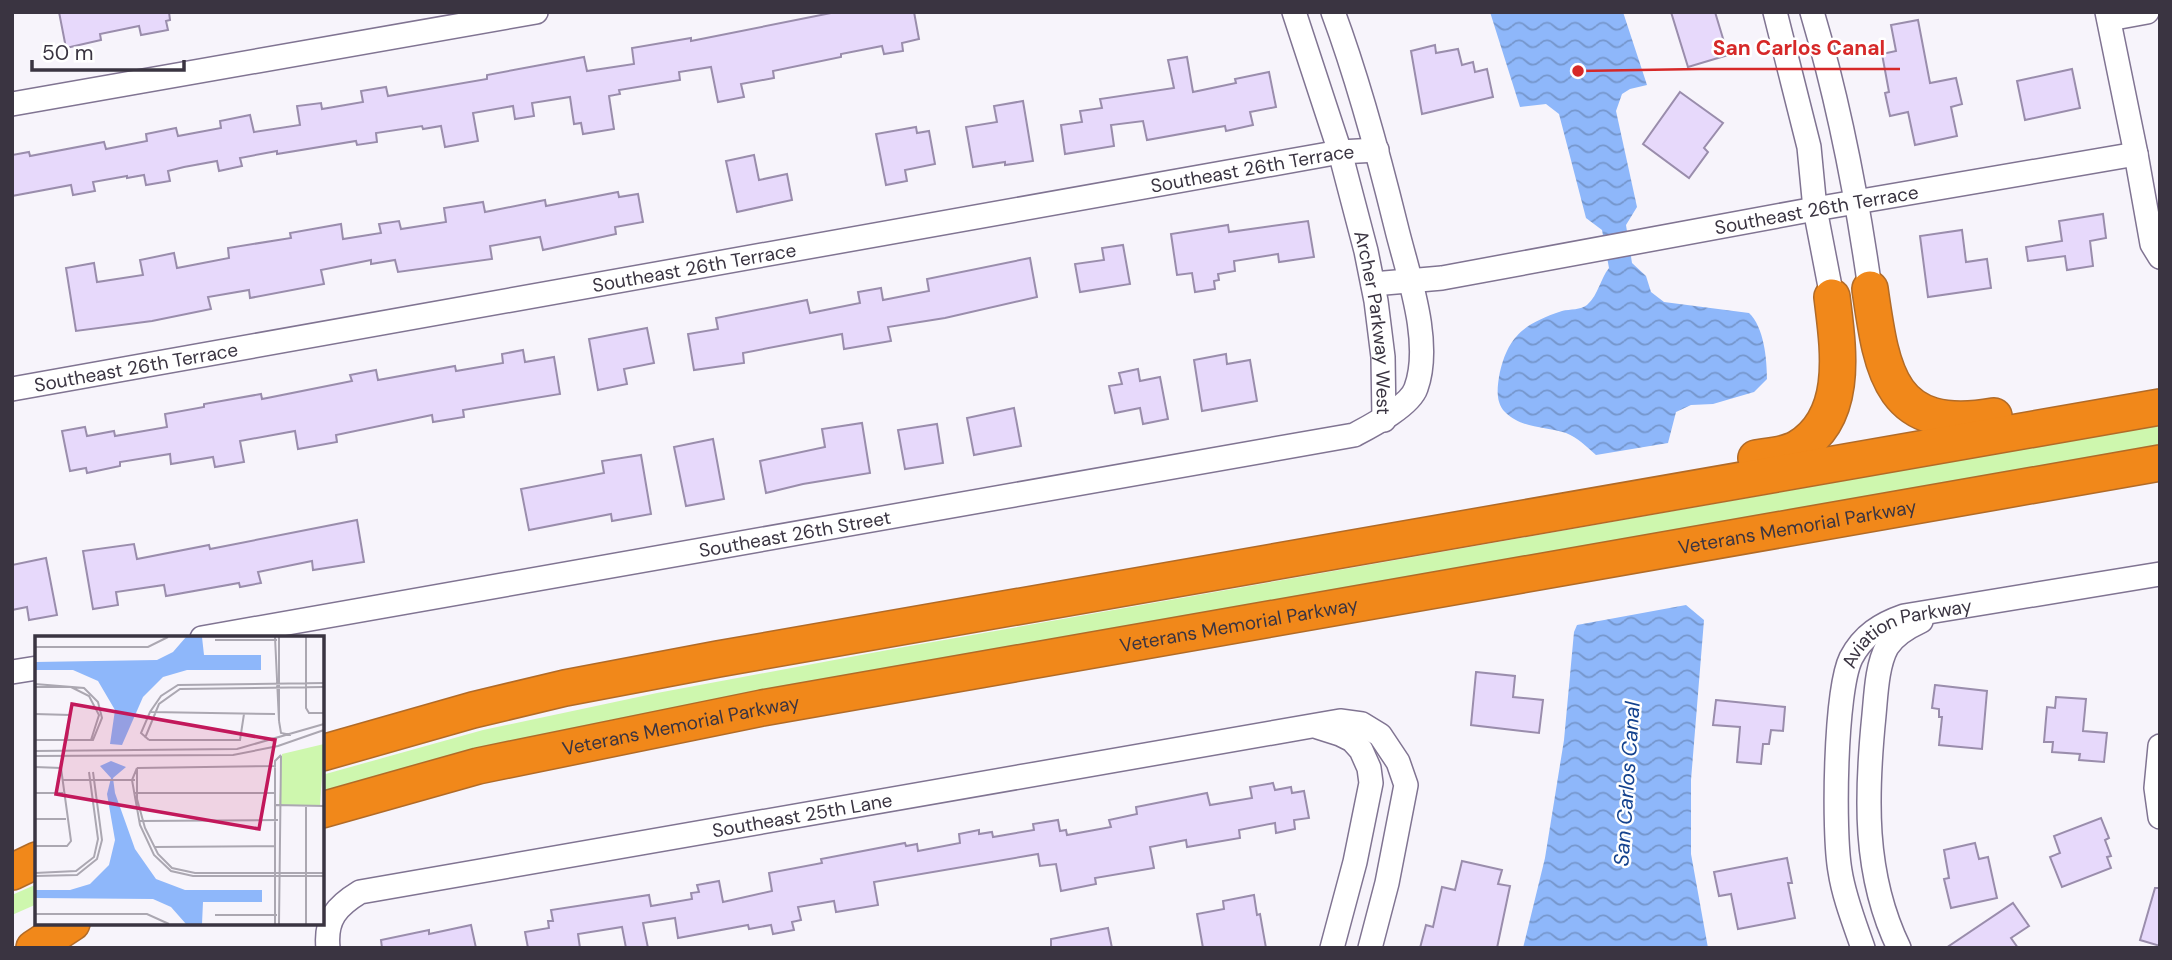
<svg xmlns="http://www.w3.org/2000/svg" width="2172" height="960" font-family="'DM Sans',sans-serif">
<defs>
<pattern id="water-waves" width="16" height="10" patternUnits="userSpaceOnUse" patternTransform="scale(1.75)"><rect width="16" height="10" fill="#8eb7fa"/><path d="M0 5q4-4 8 0t8 0" fill="none" stroke="#7596cc"/></pattern>
</defs>
<rect width="100%" height="100%" fill="#f7f4fb"/>
<!-- green -->
<g fill="#cef7ae">
<polygon points="2160,425 2160,447 617,719 463,754 322,794 322,775 483,730 657,693 893,649"/>
<polygon points="37,884 37,904 12,915 12,895"/>
</g>
<!-- water -->
<g fill="url(#water-waves)">
<path d="M1490,12H1623L1647,85L1630,89L1622,94L1616,111L1637,207L1626,225L1632,263L1646,276L1651,292L1664,302L1749,313C1764,327 1767,359 1767,379L1754,392L1713,404L1691,405L1676,412L1668,443L1596,455C1586,446 1578,438 1566,433C1545,426 1522,429 1505,412C1496,403 1497,389 1499,377C1507,337 1523,324 1562,311C1570,309 1581,310 1587,305C1599,294 1600,279 1609,268L1602,230L1586,218L1559,114L1546,104L1520,107Z"/>
<polygon points="1686,605 1704,620 1691,780 1691,854 1708,948 1523,948 1545,858 1564,740 1574,632 1577,625"/>
</g>
<!-- building -->
<g fill="#e7d9fb" stroke="#9a8dac" stroke-width="2">
<polygon points="59,12 169,12 170,20 166,21 168,30 141,35 139,26 100,34 101,40 66,48"/>
<polygon points="836,12 914,12 919,39 902,43 903,51 884,54 882,46 841,54 841,57 773,71 774,78 741,84 744,97 718,102 711,67 679,72 680,80 619,90 620,94 609,96 614,129 583,134 581,123 574,124 570,97 532,103 534,116 515,119 513,106 473,113 478,141 445,147 441,126 423,129 422,126 376,133 377,142 357,145 356,141 277,154 277,151 240,158 242,166 219,171 217,161 184,167 168,171 170,181 146,185 144,175 127,178 127,176 93,182 95,191 73,195 71,185 12,196 12,155 29,152 30,156 104,142 106,149 147,141 146,134 176,128 178,136 221,128 220,121 250,115 254,132 300,125 297,106 321,103 322,109 363,102 361,91 386,87 388,96 487,79 487,75 584,57 587,71 634,64 632,48 691,38 691,41"/>
<polygon points="1671,12 1715,12 1728,55 1688,67"/>
<polygon points="1918,20 1930,83 1956,78 1962,104 1951,107 1957,136 1915,145 1908,112 1890,116 1885,93 1889,92 1882,54 1896,51 1891,25"/>
<polygon points="1435,45 1436,53 1458,49 1462,65 1473,62 1475,72 1487,69 1493,97 1422,114 1411,51"/>
<polygon points="1187,57 1193,92 1236,83 1235,79 1269,72 1276,107 1250,112 1253,125 1226,131 1225,126 1147,140 1143,121 1111,125 1114,146 1065,154 1061,125 1082,122 1080,111 1102,108 1100,99 1174,88 1168,60"/>
<polygon points="2072,69 2080,108 2025,120 2017,81"/>
<polygon points="1680,92 1723,123 1704,148 1708,152 1689,178 1643,144"/>
<polygon points="1023,101 1033,161 1005,165 1005,162 973,167 966,127 997,122 994,106"/>
<polygon points="916,127 917,133 929,131 935,164 905,170 907,181 886,185 876,134"/>
<polygon points="754,155 759,180 787,174 792,200 737,212 726,161"/>
<polygon points="618,192 619,197 638,194 643,222 615,227 616,234 543,250 540,237 490,246 492,259 398,272 395,260 371,264 371,260 321,270 324,284 250,298 249,290 208,297 211,309 152,321 76,331 66,268 94,263 97,282 143,275 140,260 174,253 177,268 229,258 228,248 291,238 290,233 341,224 343,239 381,233 379,224 399,221 401,229 446,222 444,208 483,202 485,212 545,200 546,206"/>
<polygon points="2103,214 2106,238 2090,241 2093,266 2067,270 2065,256 2028,261 2026,247 2062,241 2059,221"/>
<polygon points="1308,221 1314,257 1279,262 1278,254 1234,261 1235,271 1218,274 1219,280 1214,281 1215,289 1195,292 1192,273 1177,275 1171,234 1228,225 1229,232"/>
<polygon points="1962,230 1966,262 1987,259 1991,288 1928,297 1920,236"/>
<polygon points="1123,245 1130,284 1080,292 1075,264 1104,260 1102,248"/>
<polygon points="1030,258 1037,297 945,318 888,327 891,341 844,349 842,334 743,353 744,363 694,370 688,334 718,329 716,318 807,300 810,313 860,303 858,292 881,288 883,300 929,291 927,279"/>
<polygon points="647,328 654,363 624,369 627,384 598,390 589,339"/>
<polygon points="523,350 525,362 554,357 560,394 463,410 464,417 433,422 432,415 336,435 337,442 298,449 295,431 240,441 244,462 215,467 213,457 171,464 170,454 120,462 120,466 87,473 86,468 70,471 62,431 85,427 87,436 114,431 115,436 167,427 165,414 204,407 204,404 261,394 262,399 352,381 350,375 376,370 378,380 455,366 456,371 503,363 502,354"/>
<polygon points="1226,354 1227,364 1250,360 1257,401 1202,411 1194,360"/>
<polygon points="1138,369 1140,381 1160,377 1168,419 1143,424 1140,408 1115,413 1109,386 1122,384 1119,373"/>
<polygon points="1014,408 1021,446 974,455 967,418"/>
<polygon points="862,423 870,473 803,484 766,493 760,461 825,447 822,429"/>
<polygon points="937,424 943,463 905,469 898,430"/>
<polygon points="713,439 724,499 686,506 674,447"/>
<polygon points="641,455 651,514 612,521 611,514 529,530 521,489 604,473 602,461"/>
<polygon points="357,520 364,562 313,570 312,561 258,572 261,583 240,587 239,583 166,596 164,585 116,592 118,605 93,609 83,551 134,544 137,559 209,545 210,549"/>
<polygon points="46,558 57,615 29,620 27,607 12,610 12,565"/>
<polygon points="1476,672 1515,676 1513,697 1543,700 1539,733 1471,725"/>
<polygon points="1935,685 1987,691 1982,749 1939,745 1942,717 1939,717 1939,709 1932,708"/>
<polygon points="2056,697 2086,699 2083,731 2107,733 2104,762 2079,760 2080,754 2052,752 2053,742 2044,742 2047,707 2055,708"/>
<polygon points="1716,700 1785,707 1783,731 1771,730 1769,744 1763,744 1761,764 1737,762 1740,727 1713,725"/>
<polygon points="1273,783 1275,790 1291,787 1292,793 1304,791 1309,818 1294,820 1295,829 1276,833 1275,823 1239,830 1240,838 1187,847 1186,840 1150,847 1154,868 1095,878 1096,884 1061,891 1056,864 1040,866 1038,854 874,882 878,905 836,912 834,901 798,907 801,920 792,922 794,930 773,934 771,925 749,929 748,925 678,938 675,918 643,923 648,948 626,948 622,927 578,934 580,948 528,948 525,932 549,928 548,921 553,921 551,910 649,895 651,906 692,899 691,893 699,892 697,885 719,881 723,902 772,891 769,873 822,863 821,859 905,843 906,846 917,844 918,851 960,843 959,834 979,830 979,834 992,832 993,837 1034,830 1033,824 1058,820 1060,831 1066,830 1067,835 1111,827 1109,820 1137,814 1136,807 1207,793 1210,805 1252,798 1250,787"/>
<polygon points="2101,818 2109,838 2105,840 2111,856 2107,857 2111,868 2062,887 2050,857 2060,853 2054,836"/>
<polygon points="1975,843 1979,859 1988,857 1997,898 1951,908 1944,879 1949,878 1944,850"/>
<polygon points="1787,858 1792,883 1788,883 1795,918 1738,929 1731,894 1719,896 1714,872"/>
<polygon points="1462,861 1502,870 1498,884 1510,886 1497,948 1420,948 1426,925 1433,927 1442,887 1455,890"/>
<polygon points="2155,888 2160,888 2160,946 2140,940"/>
<polygon points="1254,895 1257,915 1260,914 1266,948 1203,948 1197,914 1224,909 1223,901"/>
<polygon points="2013,903 2029,926 2011,938 2018,948 1946,948"/>
<polygon points="471,925 476,948 382,948 381,940 429,930 429,934"/>
<polygon points="1108,928 1112,948 1051,948 1051,939"/>
</g>
<g fill="none" stroke-linecap="round" stroke-linejoin="round">
<defs>
<g id="minor">
<path id="s1" d="M1294,12L1340,152L1366,251L1376,301L1383,357L1384,420"/>
<polyline points="1775,12 1809,147 1815,209 1832,297"/>
<path d="M1812,12C1839,103 1857,196 1870,289"/>
<polyline points="2107,12 2136,154 2152,244 2160,257"/>
<polyline points="2109,19 2147,12"/>
<polyline points="12,104 536,12"/>
<path id="s2" d="M1373,284L1442,278L1815,209L2136,154"/>
<path id="s3" d="M12,389L1340,152L1377,150"/>
<path id="s4" d="M202,638L1354,435C1371,426 1410,406 1416,388C1433,341 1407,272 1396,226C1378,153 1359,82 1333,12"/>
<polyline points="12,672 37,668"/>
<polyline points="1318,727 1340,734 1352,740 1361,750 1369,768 1371,783 1355,862 1332,948"/>
<polyline points="2160,746 2156,788 2160,817"/>
<path id="s5" d="M328,948C325,919 337,906 360,892L1340,721L1362,724L1380,735L1398,762L1406,785L1387,883L1370,948"/>
<path id="s6" d="M1863,948C1854,922 1844,897 1840,871C1833,832 1835,691 1851,658C1863,635 1881,624 1904,616L2160,574"/>
<path d="M1899,948C1863,874 1866,795 1874,715C1876,694 1877,665 1887,647C1895,634 1908,627 1921,621"/>
</g>
<g id="highway">
<path d="M1870,289C1882,373 1890,434 1994,416"/>
<path d="M1756,458C1769,456 1786,455 1798,448C1850,417 1838,347 1832,297"/>
<polyline points="322,753 473,710 565,688 718,659 2160,407"/>
<path id="s7" d="M322,810L478,766L762,708L2160,463"/>
<polyline points="12,872 37,860"/>
<polyline points="34,948 72,923"/>
</g>
</defs>
<!-- minor casing -->
<use href="#minor" stroke="#807492" stroke-width="26"/>
<!-- highway casing -->
<use href="#highway" stroke="#b16b28" stroke-width="38"/>
<!-- minor -->
<use href="#minor" stroke="#fff" stroke-width="23"/>
<!-- highway -->
<use href="#highway" stroke="#f1881a" stroke-width="35"/>
</g>
<g text-anchor="middle" stroke-width="5" stroke-linejoin="round" paint-order="stroke">
<!-- street labels -->
<g font-size="19" fill="#3a3441" stroke="#fff">
<text dy="7" stroke="none"><textPath href="#s3" startOffset="1260">Southeast 26th Terrace</textPath></text>
<text dy="7" stroke="none"><textPath href="#s2" startOffset="450">Southeast 26th Terrace</textPath></text>
<text dy="7" stroke="none"><textPath href="#s3" startOffset="693">Southeast 26th Terrace</textPath></text>
<text dy="7" stroke="none"><textPath href="#s1" startOffset="322">Archer Parkway West</textPath></text>
<text dy="7" stroke="none"><textPath href="#s3" startOffset="126">Southeast 26th Terrace</textPath></text>
<text dy="7" stroke="none"><textPath href="#s7" startOffset="1503">Veterans Memorial Parkway</textPath></text>
<text dy="7" stroke="none"><textPath href="#s4" startOffset="602">Southeast 26th Street</textPath></text>
<text dy="7" stroke="none"><textPath href="#s7" startOffset="936">Veterans Memorial Parkway</textPath></text>
<text dy="7" stroke="none"><textPath href="#s6" startOffset="359">Aviation Parkway</textPath></text>
<text dy="7" stroke="none"><textPath href="#s7" startOffset="369">Veterans Memorial Parkway</textPath></text>
<text dy="7" stroke="none"><textPath href="#s5" startOffset="518">Southeast 25th Lane</textPath></text>
</g>
<!-- water labels -->
<g font-size="21" font-style="italic" fill="#14428e" stroke="#fff">
<text transform="translate(1627 784) rotate(-86)" y="7">San Carlos Canal</text>
</g>
</g>
<!-- overview -->
<g transform="translate(35 636)">
<rect width="289" height="289" fill="#f7f4fb"/>
<path d="M289,108L285,170L244,169L247,118Z" fill="#cef7ae"/>
<path d="M151,1H167L169,19H226V34H152L128,41L108,61L87,109L75,108L80,74L63,45L38,34H0V26L122,24L138,16ZM76,125L91,131L78,142L80,157L100,213L121,243L150,254H227V266H168L167,288H151L136,271L118,263L0,262V254H35L55,248L74,229L80,204L72,158L76,142L65,130Z" fill="#8eb7fa"/>
<path fill="none" stroke="#aba7b1" stroke-width="2" d="M240,1L244,85V1M271,1V72L274,77H289M180,4H242M0,11H113L133,1M0,48L49,52L63,66L67,82L58,104H0M0,51H36L54,60L64,79L56,104M116,76L240,78M0,78L35,79L32,104M244,85L246,97L256,99M110,102L124,68L145,53L289,51M114,104L106,97L115,76L126,60L143,49L289,47M114,104H205L209,78M0,115L202,113L289,88M0,120L198,119L243,110L289,94M0,131L26,132L36,205L32,210H0M102,132L97,144L105,189L119,219L136,235L158,240H289M102,132V163L110,192L123,218L137,232L160,237H289M102,132L241,130M27,144H100M0,157H28M99,157H241M241,169L289,170M0,183H31M105,185L243,184M119,211L240,210M0,237L41,235L59,221L63,203L54,136M0,240L42,239L62,223L67,204L58,136M0,278H112L134,288M180,279H242M240,288V125L246,119M244,288L246,120M271,288V169"/>
<path fill="#c2185b" fill-opacity="0.15" stroke="#c2185b" stroke-width="3.5" d="M37,68L240,104L224,193L21,158Z"/>
<rect width="289" height="289" fill="none" stroke="#3a3441" stroke-width="3.5"/>
</g>
<!-- callouts -->
<path fill="none" stroke="#d62828" stroke-width="2.5" d="M1578 71L1699 69H1900"/>
<circle fill="#d62828" stroke="#fff" stroke-width="2.5" cx="1578" cy="71" r="7"/>
<g font-size="21" text-anchor="middle" font-weight="bold" fill="#d62828" stroke="#fff" stroke-width="5" stroke-linejoin="round" paint-order="stroke">
<text x="1799" y="55">San Carlos Canal</text>
</g>
<!-- border -->
<rect width="2172" height="960" fill="none" stroke="#3a3441" stroke-width="28"/>
<!-- scale -->
<path d="M32 60v10h152v-10" fill="none" stroke="#3a3441" stroke-width="3.5"/>
<text x="42" y="60" font-size="21" fill="#3a3441" stroke="#ffffff" stroke-width="5" paint-order="stroke">50 m</text>
</svg>
